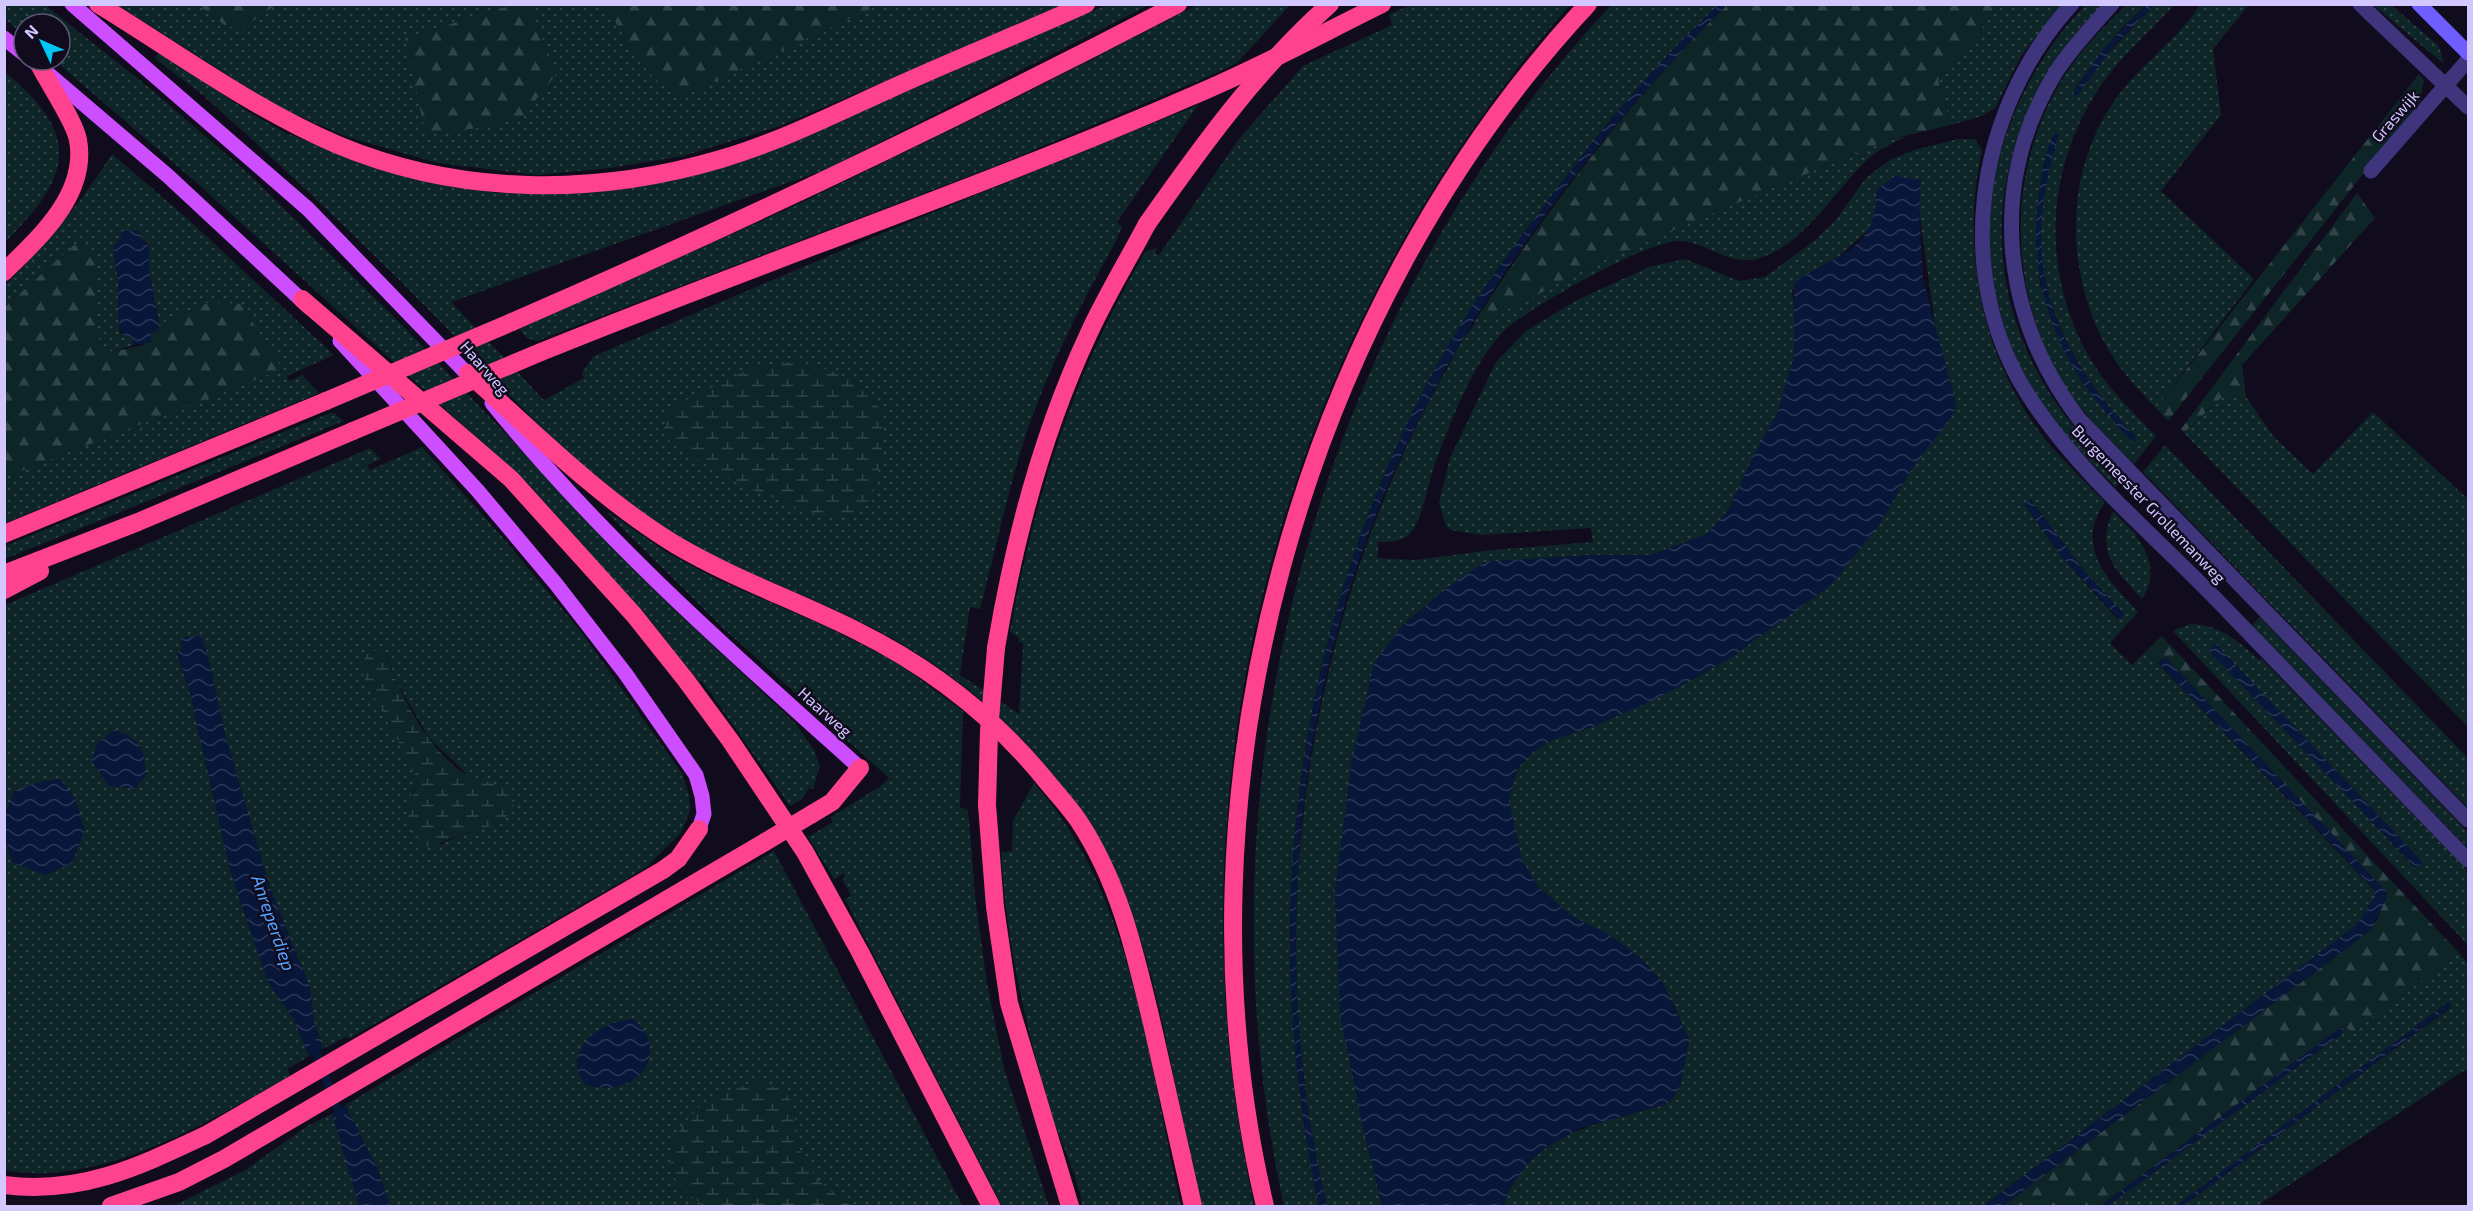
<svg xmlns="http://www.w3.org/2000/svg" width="2473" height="1211" font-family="'Exo 2',sans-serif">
<defs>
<pattern id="grass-dots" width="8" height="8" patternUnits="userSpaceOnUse" patternTransform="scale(1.5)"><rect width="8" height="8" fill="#0e2527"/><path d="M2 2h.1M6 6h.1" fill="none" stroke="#304347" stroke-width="1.8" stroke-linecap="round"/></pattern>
<pattern id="forest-firs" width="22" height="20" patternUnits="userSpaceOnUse" patternTransform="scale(1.5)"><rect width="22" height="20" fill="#0e2527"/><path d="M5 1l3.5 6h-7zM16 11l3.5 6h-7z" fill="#304347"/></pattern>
<pattern id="wetland-marsh" width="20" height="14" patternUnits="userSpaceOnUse" patternTransform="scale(1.5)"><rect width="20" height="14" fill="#0e2527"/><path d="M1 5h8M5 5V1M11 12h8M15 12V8" fill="none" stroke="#304347"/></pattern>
<pattern id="water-waves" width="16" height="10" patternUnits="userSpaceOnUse" patternTransform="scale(1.5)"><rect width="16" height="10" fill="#081639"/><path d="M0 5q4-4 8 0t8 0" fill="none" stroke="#2b3657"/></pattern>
</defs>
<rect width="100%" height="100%" fill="#100b1d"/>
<!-- grass -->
<g fill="url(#grass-dots)" fill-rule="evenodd">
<polygon points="276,4 1062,5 780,126 683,156 610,168 538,175 438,163 347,137 278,107 118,5 198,5 224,25 241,29"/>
<polygon points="4,5 45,5 146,85 248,173 403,326 653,589 795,723 814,750 820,766 813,789 809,788 802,799 790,806 702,681 699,682 651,621 529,485 197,183 54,60 60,60 60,24 24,24 24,35 5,19"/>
<path d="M1106,5H1149L827,169L451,302L544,400L584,378L582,373L594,356L890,230L1198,105L1117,222L1122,227L1117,239C1083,300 1051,363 1028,428C1008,488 996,549 980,609L970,607L960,675L1019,714L1023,643L1018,642L1019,637L1010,632C1034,497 1075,369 1146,251L1157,248L1155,253L1159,255L1239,139L1303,66L1392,25L1389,15L1409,5H1570C1330,277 1202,644 1226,1008C1230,1075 1241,1141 1254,1206H1202C1180,1128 1171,1046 1149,968C1112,830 1022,712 897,641C836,606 769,583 705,552C669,534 635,509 604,484C540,433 488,369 431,312C358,238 283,167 206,98C190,84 171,72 155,58L159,52L162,53L247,111L286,133L402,176L496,193H580L655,184L740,163Z"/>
<polygon points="1197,5 1290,5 1237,63 1205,78 998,165 537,341 527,338 519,329 788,209 1010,101"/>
<path d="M1611,5H1718C1654,65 1596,134 1544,206C1507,255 1470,306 1440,360C1296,620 1256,917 1319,1206H1284C1191,783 1315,322 1611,5Z"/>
<polygon points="2001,5 2061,5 2021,56 1995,108 1982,116 1951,125 1938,80"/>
<path d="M2085,5H2102C1996,110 1967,262 2049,392C2069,425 2096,451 2123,479L2115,487C2090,461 2063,436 2043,405C1955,275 1981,115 2085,5Z"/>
<path d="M2126,5H2146L2121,29L2071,93L2154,5H2174C2148,34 2117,59 2096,93C2044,174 2042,278 2091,360C2108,389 2133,412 2156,436L2134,464C2106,436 2076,408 2057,373C2005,276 2008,157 2071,66C2087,43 2107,24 2126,5ZM2056,132C2050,162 2042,191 2041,222C2037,308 2079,377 2136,437L2116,424L2080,379L2040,284L2036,223L2039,193L2044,162Z"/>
<path d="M2200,5H2249L2213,49L2221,115L2161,191L2254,279L2156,408C2139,390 2122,373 2109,351C2065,276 2063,173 2115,100C2140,65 2177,40 2200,5Z"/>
<polygon points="2373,5 2391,5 2439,46 2444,64"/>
<path d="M5,72C82,135 72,176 5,242Z"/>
<path d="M1907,136C1893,143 1876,150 1865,162C1835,191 1804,243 1763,257C1731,269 1710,243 1681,241C1649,239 1528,308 1504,331C1473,362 1449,425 1434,467C1428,484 1421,524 1409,535C1400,542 1389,542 1378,542V558L1414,560L1492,550L1593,542L1591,528L1482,535L1450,530L1446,525L1439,503L1450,458L1496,362L1526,331L1577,300L1649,267L1685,259L1739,281L1765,277L1815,240L1835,221L1866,178L1890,160L1914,150L1958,139H1975L1982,150C1960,250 1981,357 2045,439C2063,461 2085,481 2105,502C2074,548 2108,579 2138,612L2110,643L2132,665L2146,651L2375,891L2376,897L2355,926L1983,1206H1504C1505,1195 1511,1186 1517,1177C1551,1129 1610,1120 1664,1105L1680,1087L1689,1040L1677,1012L1663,983L1642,959L1608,934L1573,917L1538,887L1522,860L1513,827L1509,801L1512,784L1519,767L1532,753L1552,740L1595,726L1697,677L1877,528L1910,472L1956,405L1936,331L1919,210L1876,190L1877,209L1872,227L1838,257L1805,275L1792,291L1795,314L1794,357L1777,414L1757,450L1729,509L1707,534L1651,555H1591L1485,562L1448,587L1403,625L1352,760L1335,892L1341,1014L1362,1123L1382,1206H1327C1267,960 1296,697 1398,466C1413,432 1429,399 1448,367C1455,354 1463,337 1473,326C1483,314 1508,310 1522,303C1545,292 1566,278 1589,267C1686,220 1788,182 1887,140ZM2031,500L2085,572L2124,614L2118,620L2061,556L2025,505Z"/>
<path d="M112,154L189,220L334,355L287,376L289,381L302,375L319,393L5,523V477L210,302L159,325L149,269L148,243L130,231L122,232L121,238L113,249L118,278L119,328L120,333L132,337L133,345L112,352L102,347L97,335V264L74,245L5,307V285C46,244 81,203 112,154Z"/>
<polygon points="2223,396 2246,397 2274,437 2313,474 2373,412 2468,499 2468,727 2184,433"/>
<polygon points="330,413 334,413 344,421 5,559 5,546"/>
<polygon points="2165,445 2468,758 2468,808 2143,472"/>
<path d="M422,447L504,539L582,633L682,773L689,795L690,811L681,833L644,869L350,1038L346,1037L323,1049L314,1022L310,988L270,888L227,742L207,652L204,648H182L180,665L188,685L230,869L268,982L294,1020L309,1056L288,1069L290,1076C209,1121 101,1189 5,1170V840L13,863L14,791L5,814V605L370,448L381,459L367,465L370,470ZM388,658L396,681L429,738L467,774L476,831L458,836L440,845L411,795L418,784L412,767L365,678L362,663Z"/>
<path d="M2113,511L2137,535L2136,537C2152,556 2156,578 2142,599C2115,570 2095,552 2113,511Z"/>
<polygon points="610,513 666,552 716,579 825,626 896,662 963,711 960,808 967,809 969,818 975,896 987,983 1004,1068 1049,1206 1002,1206 845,899 851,896 843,881 845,873 834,879 808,837 833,822 831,817 882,785 889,778 724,629 608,514"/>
<polygon points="2260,617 2468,832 2468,848 2251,626"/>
<path d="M2191,624C2218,624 2240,642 2259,660L2261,658L2468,871V945L2173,631ZM2209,648L2423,863L2415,868Z"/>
<path d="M1034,783C1134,894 1149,1067 1181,1206H1082C1081,1181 1055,1131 1048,1103C1024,1020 1006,938 1001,852L1012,851L1013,821Z"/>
<polygon points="774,851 963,1206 851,1206 819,1181 802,1159 794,1129 795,1109 759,1081 734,1090 700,1106 674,1177 703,1206 390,1206 378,1170 345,1105"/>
<polygon points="2459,953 2468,964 2468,1068 2257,1206 2183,1206 2450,1008 2451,1004 2447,1003 2176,1206 2108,1206 2343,1033 2343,1026 2353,1032"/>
<polygon points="332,1114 344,1147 359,1206 173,1206 247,1169 307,1126"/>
</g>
<!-- forest -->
<g fill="url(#forest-firs)">
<polygon points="198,5 276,5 241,29 224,25"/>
<polygon points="513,5 528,5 557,73 523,116 483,128 425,132 405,38"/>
<path d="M606,5H879L681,97C645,81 625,38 606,5Z"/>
<path d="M1727,5H2001L1938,80L1951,125L1887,140L1687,224L1588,267L1521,304L1474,323C1548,207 1629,101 1727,5Z"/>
<polygon points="2419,74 2424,80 2420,102 2168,421 2156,408"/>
<polygon points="2357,193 2375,218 2242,365 2246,397 2223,396 2184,433 2181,429"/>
<polygon points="74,245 83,246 97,264 97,335 103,347 112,352 143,345 159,325 210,302 241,304 283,369 5,477 5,307"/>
<polygon points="2162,636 2459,953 2353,1032 2344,1026 2340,1028 2100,1206 2003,1206 2363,936 2377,920 2387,893 2166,658 2159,661 2160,665 2146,651"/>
</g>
<!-- wetland -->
<g fill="url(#wetland-marsh)">
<path d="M794,361C838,371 852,376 882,411V457L872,498L847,517L808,512L743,486L670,442L664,429L667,413L686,400L749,369Z"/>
<path d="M380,649C390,657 391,670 396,681C405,700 416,721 428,737C437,750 454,768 468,775C482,782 499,782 509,795C528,819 474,831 460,835C448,839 439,845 426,847C403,831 405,806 418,784L412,767L364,678L362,663L368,653Z"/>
<path d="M759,1081L785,1092L795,1109L794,1129L803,1159L819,1181L851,1206H703C695,1198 679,1187 674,1176C663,1151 681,1124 699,1107C714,1093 741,1087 759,1081Z"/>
</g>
<!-- water -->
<g fill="url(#water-waves)">
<path d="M1718,5H1727C1570,159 1423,364 1354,575C1288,777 1277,1000 1327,1206H1319C1256,917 1296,621 1440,360C1469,306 1507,255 1544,206C1596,134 1654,65 1718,5Z"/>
<polygon points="2146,5 2154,5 2113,47 2077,96 2072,95 2102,50"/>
<path d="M2056,132L2059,135C2019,259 2048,345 2136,437L2135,443C2123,435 2113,420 2103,409C2048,345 2025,263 2041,179C2044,164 2047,144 2056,132Z"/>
<path d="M1895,176L1921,180L1919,210L1923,279L1956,405L1952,416L1910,472L1877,528L1831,585L1729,659L1658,698L1595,726L1552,740L1532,753L1518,767L1509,801L1522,860L1538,887L1573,917L1608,934L1642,959L1663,983L1689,1040L1680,1087L1673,1098L1664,1105L1581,1128L1548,1146L1530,1160L1508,1191L1504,1206H1382L1362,1123L1340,1014L1335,892L1352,760L1374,663L1403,625L1448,587L1485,562L1591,555H1651L1707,534L1729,509L1754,454L1777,414L1794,357V286L1797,280C1839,254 1878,249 1876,190Z"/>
<polygon points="139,230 141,237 149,247 149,269 159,325 158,330 151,334 151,342 133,345 132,337 125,336 119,328 118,278 113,249 121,238 121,231"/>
<polygon points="2028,500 2031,500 2085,572 2124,614 2120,620 2061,556 2025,505"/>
<polygon points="201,635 207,652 227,742 270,888 310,988 314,1022 323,1049 309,1056 294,1020 268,982 249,927 230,869 188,685 177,655 182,648 181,638"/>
<polygon points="2214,644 2216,644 2423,862 2416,868 2209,651"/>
<polygon points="2162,658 2166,658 2385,890 2387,897 2372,928 2363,936 2003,1206 1983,1206 2355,926 2375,897 2375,890 2160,665"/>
<path d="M114,730C142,740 143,746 146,775L135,789L109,786L91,760L98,743Z"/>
<path d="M60,779L75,798L85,830L72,863L46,875L13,863C2,833 2,820 14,791L38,782Z"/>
<polygon points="2447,1003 2451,1004 2450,1007 2183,1206 2176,1206"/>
<path d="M634,1019C675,1058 630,1101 585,1084C582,1079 577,1072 577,1067C574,1037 611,1020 634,1019Z"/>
<polygon points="2340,1028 2344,1028 2343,1033 2108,1206 2100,1206"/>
<polygon points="345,1105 378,1170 390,1206 359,1206 332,1114"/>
</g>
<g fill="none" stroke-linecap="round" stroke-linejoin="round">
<!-- stream -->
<polyline stroke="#081639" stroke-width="8" points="313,1043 341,1119"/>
<!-- street -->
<g stroke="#3e357d" stroke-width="15">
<path d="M2072,4C1974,111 1949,281 2034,404C2084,478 2154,535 2216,599C2300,686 2384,773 2468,860"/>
<path d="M2112,4C2093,26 2072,47 2056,72C1987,184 2001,316 2079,419L2468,820"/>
<polyline points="2360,4 2468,107"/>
<polyline points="2371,171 2468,60"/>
</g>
<!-- secondary -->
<polyline stroke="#6f5eff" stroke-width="15" points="2419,4 2468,53"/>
<!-- primary -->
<g stroke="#cc4eff" stroke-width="15">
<polyline points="72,4 308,209 475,382"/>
<polyline points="4,38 24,54"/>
<polyline points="32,60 168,176 310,308"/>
<polyline points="340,341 478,491 556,584 625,673 696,775 702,796 704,814 699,829"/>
<path d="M492,403C600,537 732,653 860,768"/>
</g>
<!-- highway -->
<g stroke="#ff428d" stroke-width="18">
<path d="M98,4C178,53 252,108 338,145C460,196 596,196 721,159C782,141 841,111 899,85C961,57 1024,32 1086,4"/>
<path d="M4,272C39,238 88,194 78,140C75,122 49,84 40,66"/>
<polyline points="302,299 511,479 634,615 685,679 730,740 805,852 860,952 991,1206"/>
<path d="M512,322C738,224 959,118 1178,4"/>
<path d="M541,352C757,264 978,189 1192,96C1257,69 1319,35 1382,4"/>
<path d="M468,373C535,433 599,498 676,545C734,579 797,601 857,631C932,668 995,717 1048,783C1058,795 1069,807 1078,820C1120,883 1136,956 1153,1028C1167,1088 1180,1147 1193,1206"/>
<polyline points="4,534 326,401"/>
<polyline points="4,574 138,522 353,431"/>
<polyline points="4,590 40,571"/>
<path d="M996,648C1014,540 1042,433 1089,333C1106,296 1128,260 1147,224"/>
<polyline points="987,805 995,907 1009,1003 1070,1206"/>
<polyline points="812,814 832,802 860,768"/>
<path d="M4,1185C81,1195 140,1166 206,1135L663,870L678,859L699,829"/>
<polyline points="111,1206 179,1182 224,1159 765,842"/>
<path d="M1265,1206C1167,795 1300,313 1588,4"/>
</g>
<!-- highway-bridge -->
<g stroke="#ff428d" stroke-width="18">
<path d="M1147,224C1202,146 1258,68 1330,4"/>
<polyline points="326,401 512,322"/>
<polyline points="353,431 541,352"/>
<polyline points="987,805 989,731 996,648"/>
<polyline points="765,842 812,814"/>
</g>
</g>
<g text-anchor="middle" stroke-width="5" stroke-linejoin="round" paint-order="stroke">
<!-- street labels -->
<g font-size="16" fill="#d2c7ff" stroke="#100b1d">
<text transform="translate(2395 116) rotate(-49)" y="6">Graswijk</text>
<text transform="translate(485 368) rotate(49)" y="6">Haarweg</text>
<text transform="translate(2149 504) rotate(46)" y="6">Burgemeester Grollemanweg</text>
<text transform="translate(825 712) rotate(42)" y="6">Haarweg</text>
</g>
<!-- water labels -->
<g font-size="18" font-style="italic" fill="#55a2ff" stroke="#100b1d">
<text transform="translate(273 923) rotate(71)" y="6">Anreperdiep</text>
</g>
</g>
<!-- border -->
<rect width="2473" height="1211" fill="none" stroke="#d2c7ff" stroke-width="12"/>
<!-- north arrow -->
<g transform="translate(42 42) rotate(314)"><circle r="28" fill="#100b1d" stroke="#5e5677" stroke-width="1.5"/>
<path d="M0-4.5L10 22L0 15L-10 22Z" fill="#00c5f2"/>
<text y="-9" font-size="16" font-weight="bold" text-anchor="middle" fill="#d2c7ff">N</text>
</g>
</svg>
